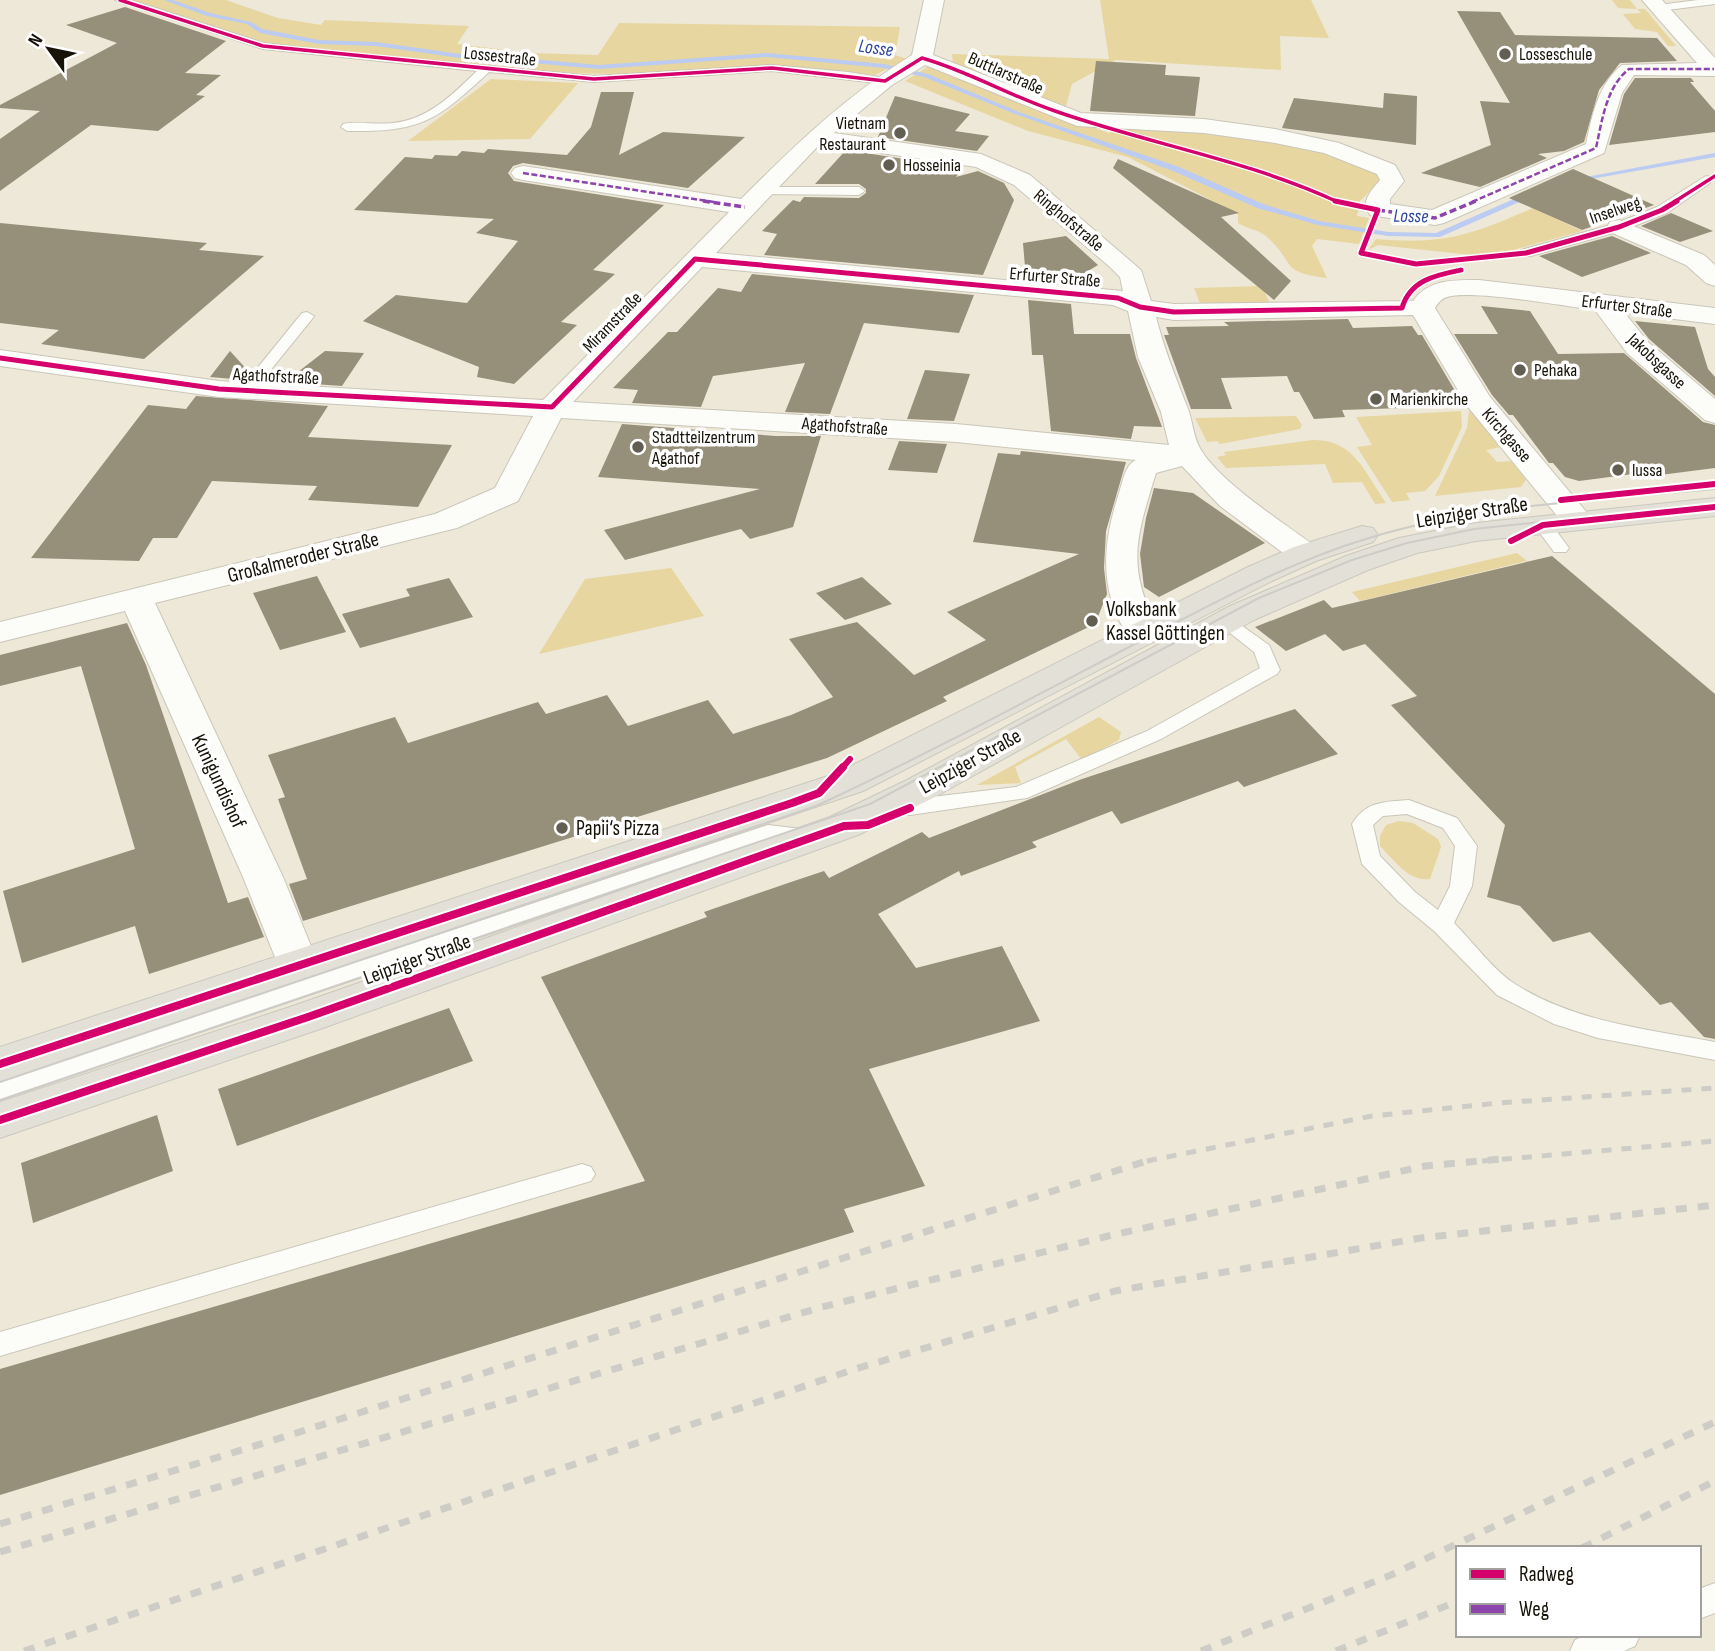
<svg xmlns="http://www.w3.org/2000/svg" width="1715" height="1651" font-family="'Sofia Sans Condensed',sans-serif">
<rect width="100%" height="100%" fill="#ede8d7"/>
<!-- green -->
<g fill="#e8d6a0">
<polygon points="130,0 226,0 278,18 321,25 325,20 469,26 457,44 530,53 598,55 619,23 900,27 895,55 907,59 875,75 771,65 635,74 547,73 268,43"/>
<polygon points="1100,0 1311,0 1329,38 1280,36 1281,70 1116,60 1072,84 1065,110 953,64 952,54 1109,59"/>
<polygon points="1612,0 1630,0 1637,9 1645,9 1676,46 1668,46 1657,32 1635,29 1623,14 1641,13 1637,9 1618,8"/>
<path d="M932,64L1108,133L1136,125L1190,128L1303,145L1372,169L1381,180L1360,201L1357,216L1369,218L1359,244L1317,239L1312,246L1327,278C1278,272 1297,264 1267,237C1260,230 1247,229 1238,223V214L1128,157L1028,131L905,81Z"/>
<polygon points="491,79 578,83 530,139 408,141"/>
<path d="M1533,208L1582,231L1502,253L1472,255L1378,245L1368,250L1376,239C1445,245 1471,235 1533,208Z"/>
<polygon points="1262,286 1271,306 1202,308 1194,288"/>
<polygon points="1461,411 1462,427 1439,476 1425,491 1406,493 1410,500 1392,502 1357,447 1372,445 1356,417"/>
<polygon points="1469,411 1472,412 1501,447 1486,450 1497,462 1511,461 1526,480 1521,487 1435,496 1467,428"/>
<polygon points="1296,416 1302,425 1300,429 1220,444 1217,441 1207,442 1195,418"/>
<path d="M1313,440C1354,439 1365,473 1386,503L1375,504L1362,482L1333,483L1325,464L1226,468L1217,457L1226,455L1224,452Z"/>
<polygon points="1517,553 1527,561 1360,601 1352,592"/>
<polygon points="671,568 704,616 539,654 585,579"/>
<polygon points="1099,717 1121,732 1119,740 1082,760 1066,739 1015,767 1021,783 977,785"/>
<path d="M1399,821L1413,823L1438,839L1441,847L1430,879C1409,882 1394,860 1380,846V836L1386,825Z"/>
</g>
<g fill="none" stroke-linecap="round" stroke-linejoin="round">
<!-- stream -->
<g fill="#bbcbf2" fill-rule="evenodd">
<polygon points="164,0 173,0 210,13 251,22 262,29 319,40 376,42 460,54 480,52 509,57 599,65 767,53 884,64 928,74 1019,112 1179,167 1263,204 1319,221 1388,232 1436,233 1528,193 1535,195 1440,237 1388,236 1318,225 1257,208 1173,171 1015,114 924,77 884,68 767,57 599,69 509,61 480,56 460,58 376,46 319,44 260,33 247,24 207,16"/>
<polygon points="1715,153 1715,157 1574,182 1570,180"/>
</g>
</g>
<!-- building -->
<g fill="#968f79">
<polygon points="125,7 226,41 185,73 221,75 196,95 205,96 158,131 91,125 0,191 0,139 40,111 0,108 0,105 117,43 66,25"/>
<polygon points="1457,11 1500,12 1515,35 1657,38 1677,61 1620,63 1599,90 1584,142 1564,151 1538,154 1547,158 1480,187 1421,173 1491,145 1480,101 1510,103"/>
<polygon points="1096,61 1166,65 1165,75 1200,77 1195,116 1090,111"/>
<polygon points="1635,78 1691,78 1694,82 1690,82 1715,111 1715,132 1609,145 1624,94"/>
<polygon points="601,92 634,92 619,155 663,132 745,137 688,188 523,163 513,166 508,173 514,181 664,205 593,270 615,274 561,322 577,325 514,384 477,377 479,367 363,321 396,295 467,303 518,241 476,233 494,219 354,210 405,157 432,159 435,155 457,156 462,151 484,153 488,149 567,155 591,127"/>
<polygon points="1384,93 1417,96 1416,145 1282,128 1294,98 1383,108"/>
<polygon points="895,96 970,114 955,131 989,136 977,151 878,137"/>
<polygon points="846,150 963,168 956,177 978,171 1004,183 1014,200 983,275 764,255 777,234 762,231 793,200 800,202 804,197 859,198 866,193 866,189 859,184 815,184"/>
<polygon points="1118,159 1239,213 1221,217 1291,281 1274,300 1113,168"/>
<polygon points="1573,169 1654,205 1582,230 1509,198"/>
<polygon points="1671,213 1713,231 1680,242 1641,226"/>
<polygon points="0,223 207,243 199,250 264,256 144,359 41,344 59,330 0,323"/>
<polygon points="1066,236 1098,265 1068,283 1026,279 1023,243"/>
<polygon points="1612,236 1651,253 1582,277 1539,256"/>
<polygon points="752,274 974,295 959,333 864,323 830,414 785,412 805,363 713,376 701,407 632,403 638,390 613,388 668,332 677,332 718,288 741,292"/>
<polygon points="1028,300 1071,304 1074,334 1130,334 1136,358 1162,427 1134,426 1131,439 1051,431 1043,355 1032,355"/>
<polygon points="1481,306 1530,311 1558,354 1624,353 1703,422 1715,425 1715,468 1660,475 1656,471 1579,481 1565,477 1553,463 1549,463 1513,415 1509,415 1492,395 1454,334 1498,334"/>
<polygon points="1348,319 1353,328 1412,326 1418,335 1422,335 1464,406 1342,410 1345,417 1314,419 1299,392 1294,392 1287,376 1221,378 1232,409 1191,409 1164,335 1169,335 1166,327 1229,326 1224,322"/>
<polygon points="1635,321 1695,327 1708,369 1715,377 1715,396 1649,339"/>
<polygon points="230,351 250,373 244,380 210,377"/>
<polygon points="325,351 364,353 342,386 285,382"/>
<polygon points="925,370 970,374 954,421 907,419"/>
<polygon points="196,396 328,406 308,437 452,445 418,507 308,500 317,486 212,481 177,538 153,538 139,561 31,558 148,405 186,409"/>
<polygon points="622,424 776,436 821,436 793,527 750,539 741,529 625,560 604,530 760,489 598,477"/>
<polygon points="899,441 947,444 937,473 888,470"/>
<polygon points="1021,451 1126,462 1106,531 1104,568 1107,594 1095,624 943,697 947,701 827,758 303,921 289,884 307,879 278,799 285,797 268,755 395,717 408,743 538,702 546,714 607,695 628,726 708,700 733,734 791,715 833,697 789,639 857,622 914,675 986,640 947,612 1079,554 973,542 998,453 1020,455"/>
<polygon points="1154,488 1193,493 1265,543 1159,597 1144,587 1140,554 1146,518"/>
<polygon points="1552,556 1715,694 1715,1039 1704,1037 1671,1002 1660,1005 1590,932 1553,942 1520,906 1487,897 1505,825 1391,705 1417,696 1365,644 1343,651 1325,634 1286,651 1255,627 1324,600 1332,608"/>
<polygon points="317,576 346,632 280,650 253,593"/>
<polygon points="862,577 892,604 845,620 816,593"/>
<polygon points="449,578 473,617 360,648 342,614 410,596 406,589"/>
<polygon points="127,623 146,665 228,903 248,897 264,937 149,974 135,926 22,963 3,891 135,849 81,666 0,686 0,655"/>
<polygon points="1295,709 1338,754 1244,787 1238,781 1121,824 1112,811 1032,842 1037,847 961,876 959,871 878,914 916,968 1002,946 1040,1021 869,1069 925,1186 844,1209 854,1232 0,1495 0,1369 645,1181 541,977 707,917 704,912 791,882 824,871 829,878 922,832 929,838 1082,779"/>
<polygon points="449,1008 473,1061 237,1146 218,1089"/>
<polygon points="157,1115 173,1171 33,1223 21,1163"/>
</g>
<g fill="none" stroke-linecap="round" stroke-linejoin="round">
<defs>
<g id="lane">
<path d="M115,0H131L264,43L341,52L594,76L772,65L848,72L885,78L891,81L885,84L772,71L594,82L489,72C435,122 421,132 347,131L341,127L343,124C359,121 376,125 393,123C428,120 453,94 477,71L263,49Z"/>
<polygon points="1698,0 1715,0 1715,4 1659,11 1654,8 1659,5"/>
<polygon points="1706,176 1710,177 1710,183 1667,213 1624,230 1531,256 1521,256 1519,253 1521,250 1614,224 1657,207"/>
<polygon points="762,187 859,187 865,191 859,195 757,194 756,191"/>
<polygon points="307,312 314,316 312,319 252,393 242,393 239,390 242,387 302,313"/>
<polygon points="1543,520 1549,521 1566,544 1569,548 1566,552 1554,552 1537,529 1534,525"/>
<polygon points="1225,616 1231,618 1269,645 1280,670 1277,674 1161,739 1027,798 910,815 881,813 878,808 881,803 1016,787 1147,731 1260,668 1254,652 1216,622"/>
<path d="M1409,800L1457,818L1477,846L1472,886L1454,923C1472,941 1494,971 1515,984C1575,1022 1646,1029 1715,1042V1060L1598,1038L1554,1024L1497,995L1434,931L1399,902L1362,864L1352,824C1366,801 1384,802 1409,800ZM1407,814L1443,828L1455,846L1450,886L1438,910L1415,892L1380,856L1373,825L1383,816Z"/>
<polygon points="768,825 819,831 823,836 819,841 812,843 769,839 0,1100 0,1081"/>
<polygon points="582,1164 591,1167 595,1174 591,1181 0,1356 0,1332"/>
<polygon points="1715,1583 1715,1613 1699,1619 1699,1589"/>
<polygon points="1586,1635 1640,1635 1635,1646 1624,1651 1570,1651 1575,1640"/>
</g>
<g id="street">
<path d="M924,0H944L933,55L1081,113L1204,119L1275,129L1339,143L1395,165L1404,181L1390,199V204L1432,210L1586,144C1592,116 1598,84 1622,65L1697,63L1642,0H1662L1715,58V76L1634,75L1622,93L1604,153L1444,223L1435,225L1370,215C1360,201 1371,191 1380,180L1377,174L1324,153L1275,143L1204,133L1077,126L925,65L892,85L834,133L981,154L1030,175L1141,270L1151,301L1174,304L1413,301C1428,279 1455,280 1479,280L1715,308V324L1625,313L1647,341L1715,399V423L1705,420L1627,353L1595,310C1565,306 1470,289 1447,297C1441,299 1438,303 1435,308L1490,397L1594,521L1589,528L1578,530L1567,528L1468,407L1413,315L1174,320L1156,317C1164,349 1176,378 1188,409C1193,422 1193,437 1201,450C1221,483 1284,523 1316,547L1321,554L1316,561L1305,564L1294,561L1220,506L1182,466L1156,473C1135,541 1126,567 1160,633L1155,640L1143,643L1131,640C1098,593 1102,545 1119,493C1123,481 1125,465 1136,460L956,442L561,418L518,501L457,528L155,603L283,877L319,966L313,977L298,981L283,977L243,877L125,611L0,642V622L435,514L495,488L533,416L219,397L0,366V350L219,381L543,400L729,212L523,180L515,178L511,173L515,168L523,166L741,199C796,144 846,96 912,55ZM820,144L976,167L1014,185L1110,267L1120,277L1123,291L716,253ZM702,267L1113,305L1128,311L1138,357L1161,412L1169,445L956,424L573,402Z"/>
<polygon points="1619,220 1704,255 1715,265 1715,286 1706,283 1686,265 1610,232 1607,227 1610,222"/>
</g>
<g id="primary">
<polygon points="1715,498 1715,516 1476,541 1417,553 1368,570 1254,620 933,798 858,835 323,1028 0,1138 0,1102 293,1006 830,817 907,780 1230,606 1346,556 1399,538 1476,523"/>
<polygon points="1362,526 1373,528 1378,535 1373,542 1316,561 1272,581 863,791 0,1081 0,1047 837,773 1248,567 1294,547"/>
</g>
</defs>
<!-- lane casing -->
<use href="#lane" stroke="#cac6b9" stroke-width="2"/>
<!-- street casing -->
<use href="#street" stroke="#cac6b9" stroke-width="2"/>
<!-- primary casing -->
<use href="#primary" stroke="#cac8bf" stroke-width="2"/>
<!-- lane -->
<use href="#lane" fill="#fcfcf9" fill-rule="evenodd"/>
<!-- street -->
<use href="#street" fill="#fcfcf9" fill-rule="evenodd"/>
<!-- primary -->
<use href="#primary" fill="#e2e0d7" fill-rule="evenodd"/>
<!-- tram -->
<g stroke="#ceccc7" stroke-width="2">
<path d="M0,1082L816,806C924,756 1028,700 1133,645C1210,605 1286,563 1369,538C1480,504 1600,500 1715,489"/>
<polyline points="0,1100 870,804 1259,598 1352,560 1407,543 1474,529 1715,504"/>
</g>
<!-- rail-far1 -->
<g stroke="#ceccc7" stroke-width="5" stroke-dasharray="10 10" stroke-linecap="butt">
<polyline points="1147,1161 1372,1116 1498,1103 1715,1088"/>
<polyline points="1482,1161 1715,1141"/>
</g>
<!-- rail -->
<g stroke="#ceccc7" stroke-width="7" stroke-dasharray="11 11" stroke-linecap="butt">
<polyline points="0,1524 287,1436 1153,1159"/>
<polyline points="1582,1548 1715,1481"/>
<polyline points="0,1552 822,1307 1108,1236 1425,1166 1502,1159"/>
<polyline points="24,1651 852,1370 1115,1291 1421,1238 1715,1205"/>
<polyline points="1201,1651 1391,1575 1715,1422"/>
<polyline points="1336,1651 1458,1601"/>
</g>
<!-- quiet-far1 -->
<g stroke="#8e44ad" stroke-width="2.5" stroke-dasharray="6 2.5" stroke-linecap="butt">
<polyline points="523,173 714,202"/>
<path d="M1472,202L1596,148C1602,121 1606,87 1629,69H1714"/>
</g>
<!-- quiet -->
<g stroke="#8e44ad" stroke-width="3.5" stroke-dasharray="7 3.5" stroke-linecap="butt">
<polyline points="703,201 745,207"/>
<polyline points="1378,210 1435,218 1476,201"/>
</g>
<defs>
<g id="cycleway-far3">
<path d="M120,0L263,46L594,79L772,68L885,81L922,58C968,71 1010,96 1055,111C1149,144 1248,160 1338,202"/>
<polyline points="1674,202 1715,176"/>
</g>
<g id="cycleway-far2">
<polyline points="1335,201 1378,210 1361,253 1416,264 1526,253 1619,227 1662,210 1677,201"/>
<path d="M0,358L219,389L552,407L695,259L1118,298L1140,307L1174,312L1402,308C1410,280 1436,275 1461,270"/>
</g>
<g id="cycleway-far1">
<polyline points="1561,500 1715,484"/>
<polyline points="1511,541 1543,525 1715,507"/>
<polyline points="842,768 850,759"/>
</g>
<g id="cycleway">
<polyline points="0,1064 792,803 819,793 843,767"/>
<polyline points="0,1120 308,1017 844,826 868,825 910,808"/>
</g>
</defs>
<!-- cycleway-far3 casing -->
<use href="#cycleway-far3" stroke="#fff" stroke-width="6"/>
<!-- cycleway-far2 casing -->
<use href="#cycleway-far2" stroke="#fff" stroke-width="8"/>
<!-- cycleway-far1 casing -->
<use href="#cycleway-far1" stroke="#fff" stroke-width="10"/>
<!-- cycleway casing -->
<use href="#cycleway" stroke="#fff" stroke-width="12"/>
<!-- cycleway-far3 -->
<use href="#cycleway-far3" stroke="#d6006c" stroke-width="3.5"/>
<!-- cycleway-far2 -->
<use href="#cycleway-far2" stroke="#d6006c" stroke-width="5"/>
<!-- cycleway-far1 -->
<use href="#cycleway-far1" stroke="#d6006c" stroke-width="6"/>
<!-- cycleway -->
<use href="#cycleway" stroke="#d6006c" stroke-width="8"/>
</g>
<!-- markers -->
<g fill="#625e51" stroke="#fff" stroke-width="2.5">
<circle cx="1505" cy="54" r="7"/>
<circle cx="900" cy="133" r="7"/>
<circle cx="889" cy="165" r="7"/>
<circle cx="1520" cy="370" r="7"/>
<circle cx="1376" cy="399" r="7"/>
<circle cx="638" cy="447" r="7"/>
<circle cx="1618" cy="470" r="7"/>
<circle cx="1092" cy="621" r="7"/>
<circle cx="562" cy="828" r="7"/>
</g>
<g text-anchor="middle" stroke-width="7" stroke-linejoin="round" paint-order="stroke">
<!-- far-poi labels -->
<g font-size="18" fill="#171309" stroke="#fff" text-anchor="start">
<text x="1519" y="60">Losseschule</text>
<text x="886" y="129" text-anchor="end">Vietnam<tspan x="886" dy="21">Restaurant</tspan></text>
<text x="903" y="171">Hosseinia</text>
<text x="1534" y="376">Pehaka</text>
<text x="1390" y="405">Marienkirche</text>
<text x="652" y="443">Stadtteilzentrum<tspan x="652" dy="21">Agathof</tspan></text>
<text x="1632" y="476">lussa</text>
</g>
<!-- far-street labels -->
<g font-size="18" fill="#171309" stroke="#fff">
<text transform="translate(500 56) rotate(6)" y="6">Lossestraße</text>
<text transform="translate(1006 73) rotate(24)" y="6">Buttlarstraße</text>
<text transform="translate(1615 210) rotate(-19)" y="6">Inselweg</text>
<text transform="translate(1069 220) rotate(40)" y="6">Ringhofstraße</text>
<text transform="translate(1055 277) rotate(5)" y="6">Erfurter Straße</text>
<text transform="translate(1627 306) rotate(7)" y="6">Erfurter Straße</text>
<text transform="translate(612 322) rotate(-46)" y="6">Miramstraße</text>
<text transform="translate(1657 361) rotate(43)" y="6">Jakobsgasse</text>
<text transform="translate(276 376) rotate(3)" y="6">Agathofstraße</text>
<text transform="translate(845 426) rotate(4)" y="6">Agathofstraße</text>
<text transform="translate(1507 435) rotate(49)" y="6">Kirchgasse</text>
</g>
<!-- far-water labels -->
<g font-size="19" font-style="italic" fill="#2c479e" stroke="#fff">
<text transform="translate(876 47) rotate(8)" y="7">Losse</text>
<text transform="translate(1411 215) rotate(1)" y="7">Losse</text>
</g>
<!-- street labels -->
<g font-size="21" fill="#171309" stroke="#fff">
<text transform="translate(1472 512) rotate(-9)" y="7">Leipziger Straße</text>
<text transform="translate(303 557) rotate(-14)" y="7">Großalmeroder Straße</text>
<text transform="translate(970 761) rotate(-29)" y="7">Leipziger Straße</text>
<text transform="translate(219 781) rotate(65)" y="7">Kunigundishof</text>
<text transform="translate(417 959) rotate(-20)" y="7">Leipziger Straße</text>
</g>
<!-- poi labels -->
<g font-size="21" fill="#171309" stroke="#fff" text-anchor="start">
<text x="1106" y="616">Volksbank<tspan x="1106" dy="24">Kassel Göttingen</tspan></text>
<text x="576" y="835">Papii‘s Pizza</text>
</g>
</g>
<!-- legend -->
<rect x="1456" y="1546" width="245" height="91" fill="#ffffff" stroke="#a2a19d" stroke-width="2"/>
<rect x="1470" y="1569" width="35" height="10" fill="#d6006c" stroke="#a2a19d" stroke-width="2"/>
<text x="1519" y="1581" font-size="21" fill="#171309">Radweg</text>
<rect x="1470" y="1604" width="35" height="10" fill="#8e44ad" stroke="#a2a19d" stroke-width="2"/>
<text x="1519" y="1616" font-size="21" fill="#171309">Weg</text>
<!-- north arrow -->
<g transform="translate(49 49) rotate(303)" stroke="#ffffff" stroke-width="5" paint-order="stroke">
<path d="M0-5L12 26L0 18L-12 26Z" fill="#171309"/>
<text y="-10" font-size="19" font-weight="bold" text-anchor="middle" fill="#171309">N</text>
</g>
</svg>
